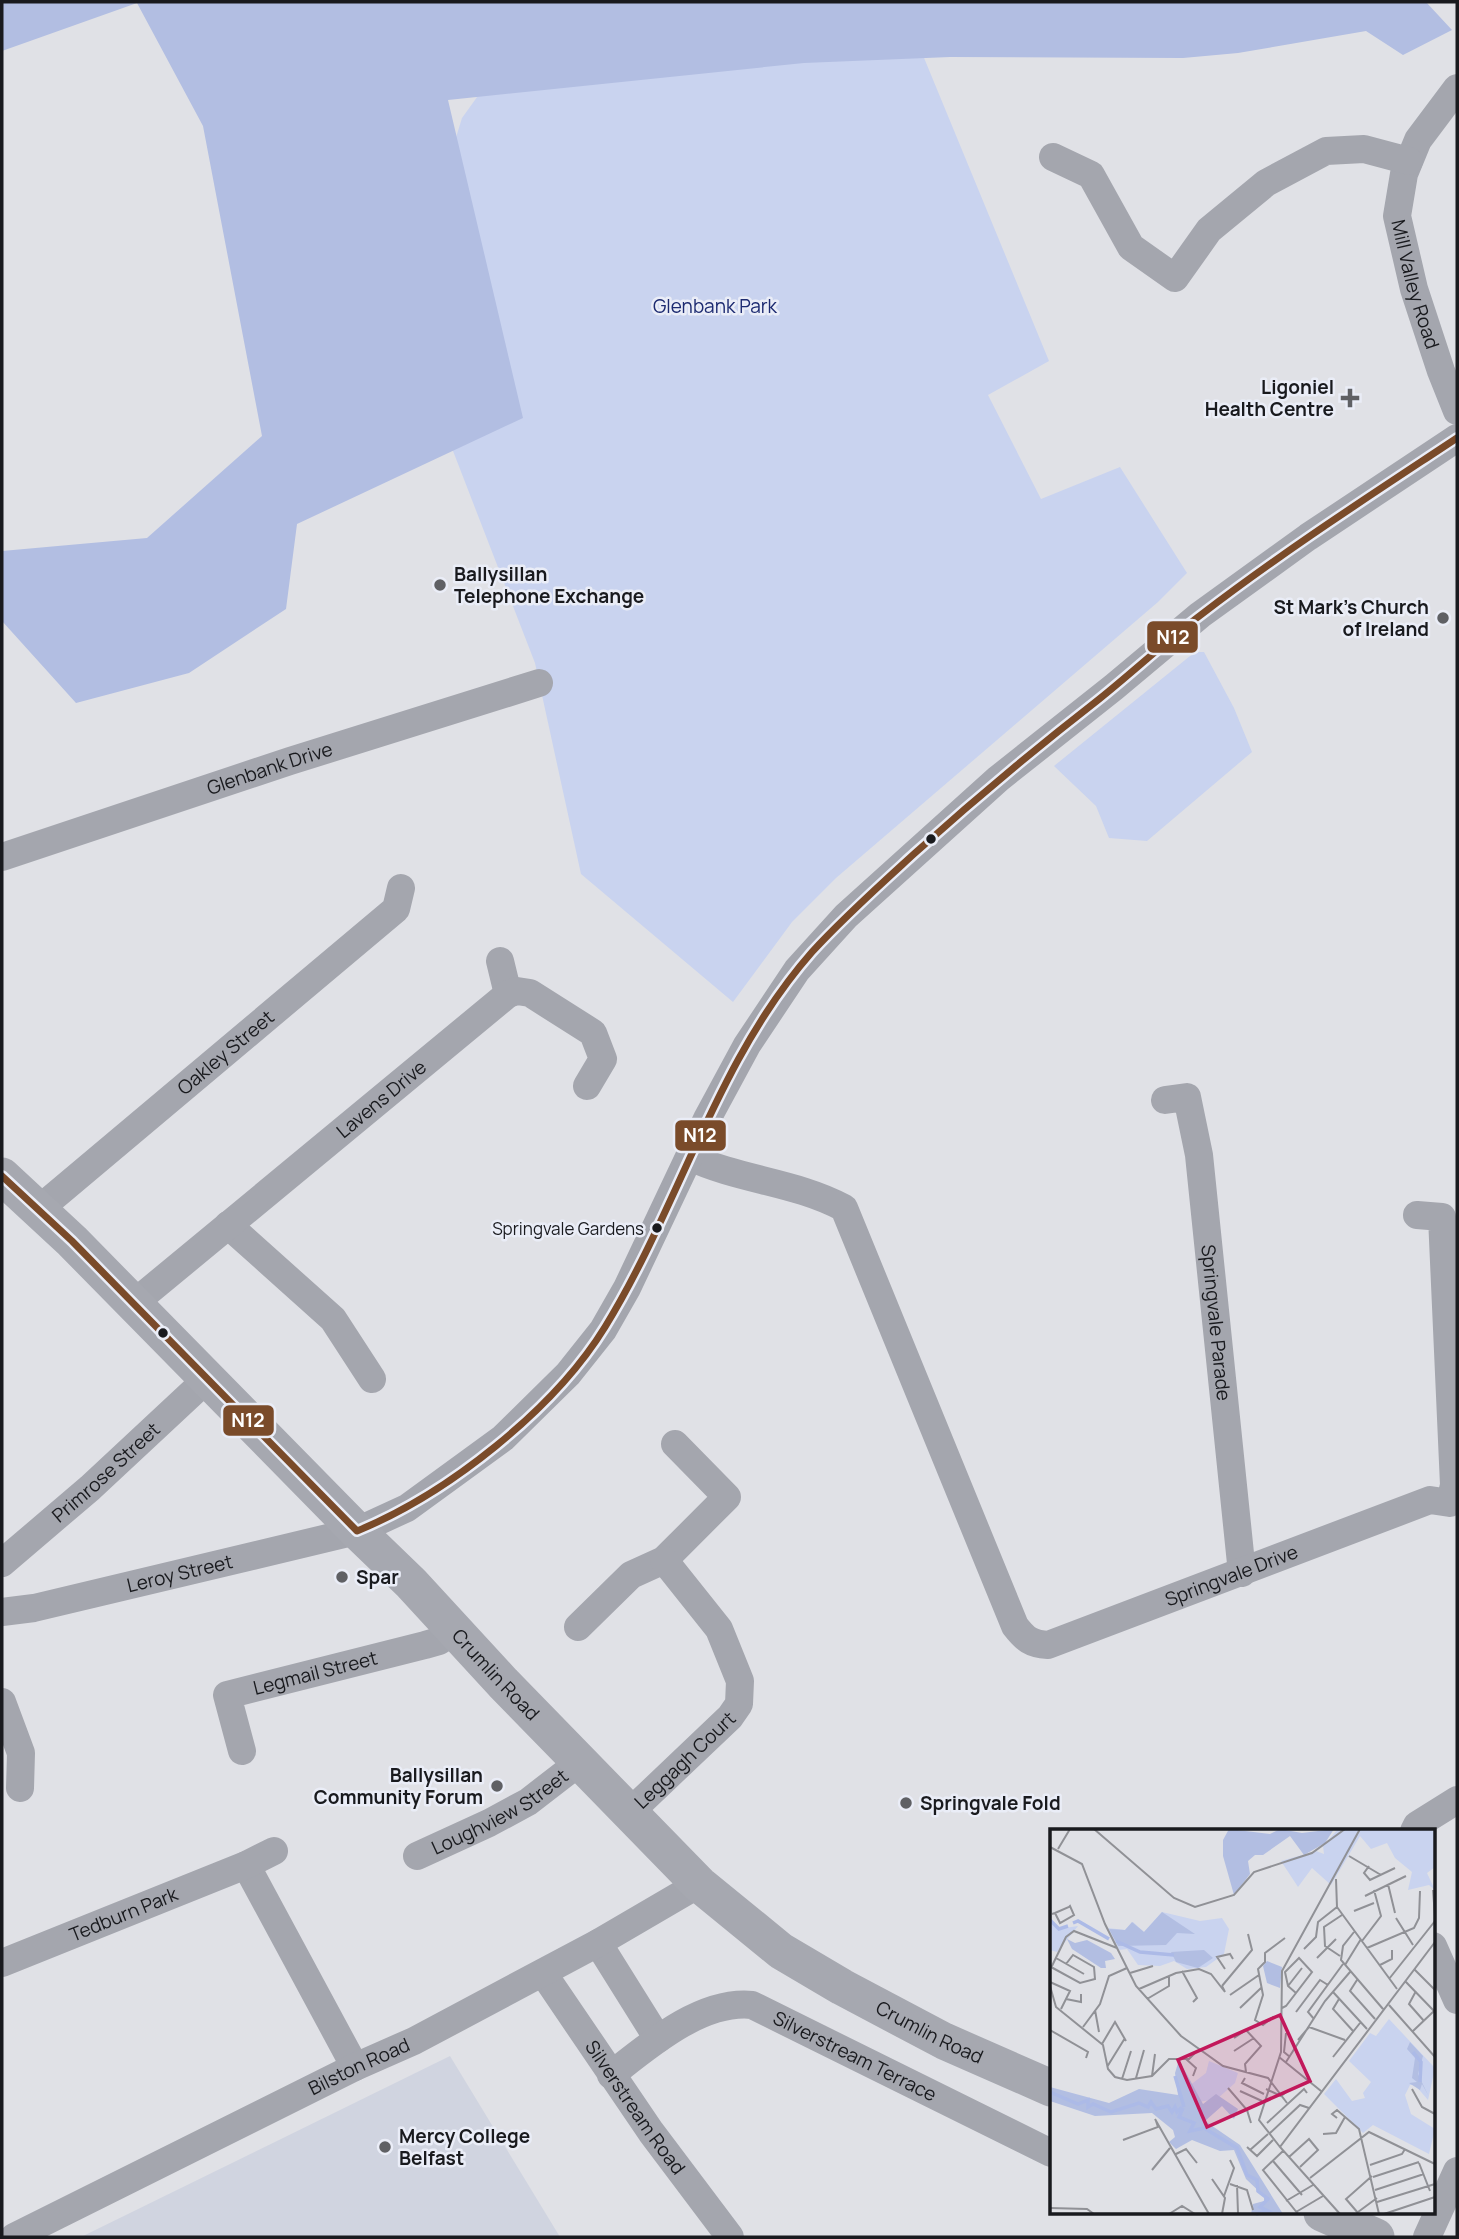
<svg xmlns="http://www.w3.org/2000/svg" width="1459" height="2239" font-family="Manrope,sans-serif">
<rect width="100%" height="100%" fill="#e0e1e6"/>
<!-- built -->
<polygon fill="#d0d4e0" points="450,2056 560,2237 81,2237"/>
<!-- green -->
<g fill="#c9d3ef">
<polygon points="901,2 1049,361 988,395 1041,499 1120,467 1187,573 1158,602 836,878 792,922 733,1002 581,874 535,663 431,394 425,238 462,118 521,36"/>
<polygon points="1195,652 1204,652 1234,708 1252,752 1147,841 1109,838 1096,806 1054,766"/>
</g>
<!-- forest -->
<polygon fill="#b2bee2" points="2,2 1426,2 1452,30 1403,55 1366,31 1238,53 1183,58 950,57 804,63 448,100 523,418 297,524 286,609 189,673 76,703 2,621 2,551 147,538 262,436 203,126 137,3 2,51"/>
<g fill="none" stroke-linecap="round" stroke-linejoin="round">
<!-- minor -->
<g stroke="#a4a6ae" stroke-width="28">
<path id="s1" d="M1457,88L1418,140L1404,174L1397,216L1414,289L1441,371L1457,411"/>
<polyline points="1053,157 1091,175 1131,247 1175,278 1209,230 1266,183 1326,151 1364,149 1409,161"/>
<path id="s2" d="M2,857L290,761L539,683"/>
<polyline points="500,961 508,994"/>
<path id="s3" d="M1165,1100L1187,1097L1199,1155L1242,1573"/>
<path id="s4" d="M690,1157C739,1180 796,1182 844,1208L1015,1626C1025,1639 1031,1644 1048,1645L1430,1500L1450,1503L1454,1485L1442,1217L1417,1215"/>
<path id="s5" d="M38,1210L396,909L401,888"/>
<polyline points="228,1225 333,1319 372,1379"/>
<path id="s6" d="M133,1304L508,994L517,991L530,993L593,1033L603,1059L587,1086"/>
<path id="s7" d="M2,1563L90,1488L208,1378"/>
<path id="s8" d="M2,1612L34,1608L357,1531L407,1508L503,1438L568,1374L603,1330L627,1288L707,1119L747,1045L797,970L846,916L998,779L1114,687L1200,615L1308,537L1457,438"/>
<polyline points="578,1627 631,1575 664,1560 727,1497 675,1444"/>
<polyline points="2,1702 21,1753 20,1788"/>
<path id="s9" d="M242,1751L227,1695L425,1645L439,1641L456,1630"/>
<path id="s10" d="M629,1813L730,1717L739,1704L740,1681L719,1629L664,1560"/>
<polyline points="1414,1831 1417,1825 1457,1800"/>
<path id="s11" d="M417,1856L489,1823L528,1802L581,1761"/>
<polyline points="246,1865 355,2067"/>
<polyline points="598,1943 658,2039"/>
<polyline points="1433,1946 1457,2000"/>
<path id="s12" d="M2,1963L246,1865L274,1851"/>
<path id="s13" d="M543,1973L651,2132L730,2237"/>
<path id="s14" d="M611,2075C649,2045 701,2000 752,2005L1051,2153"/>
<path id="s15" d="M14,2237L355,2067L414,2041L598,1943L699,1884"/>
<polyline points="1427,2237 1457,2171"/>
</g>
<!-- major -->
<g stroke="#a6a8b0" stroke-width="37">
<path id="s16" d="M2,1176L72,1241L357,1531L411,1583L503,1683L699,1884L781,1951L842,1987L944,2041L1051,2088"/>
<polyline points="1322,2213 1376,2237"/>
</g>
<defs>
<path id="bus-1" d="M2,1176L72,1241L357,1531C447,1494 554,1410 605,1327C680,1205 716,1061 812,952C844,917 880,885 915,853C974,800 1035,749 1098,700C1133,672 1166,641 1202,614C1284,551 1371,495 1457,438"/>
</defs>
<!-- bus-1 casing -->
<use href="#bus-1" stroke="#eaedf7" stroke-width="12"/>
<!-- bus-1 -->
<use href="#bus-1" stroke="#7a4b2a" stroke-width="7"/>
</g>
<!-- markers -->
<g fill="#5f6064" stroke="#eaedf7" stroke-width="2.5">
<path d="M1346.5 387.5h7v7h7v7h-7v7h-7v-7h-7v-7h7z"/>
<circle cx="440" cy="585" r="7"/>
<circle cx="1443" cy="618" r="7"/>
<circle cx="342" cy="1577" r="7"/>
<circle cx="497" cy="1786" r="7"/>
<circle cx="906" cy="1803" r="7"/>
<circle cx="385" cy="2147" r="7"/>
</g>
<g fill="#191a1e" stroke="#eaedf7" stroke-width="2.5">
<circle cx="931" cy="839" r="6"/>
<circle cx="657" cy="1228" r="6"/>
<circle cx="163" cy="1333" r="6"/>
</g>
<g text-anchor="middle" stroke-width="5" stroke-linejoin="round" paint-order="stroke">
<!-- bus labels -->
<g font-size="17" fill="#191a1e" stroke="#eaedf7" text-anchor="end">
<text x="644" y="1235">Springvale Gardens</text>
</g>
<!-- street labels -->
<g font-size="19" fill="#191a1e" stroke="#eaedf7">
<text dy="7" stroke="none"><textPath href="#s1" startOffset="215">Mill Valley Road</textPath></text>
<text dy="7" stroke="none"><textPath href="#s2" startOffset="282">Glenbank Drive</textPath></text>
<text dy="7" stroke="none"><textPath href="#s5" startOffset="245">Oakley Street</textPath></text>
<text dy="7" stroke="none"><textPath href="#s6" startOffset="322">Lavens Drive</textPath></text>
<text dy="7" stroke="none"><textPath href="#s3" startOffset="250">Springvale Parade</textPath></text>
<text dy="7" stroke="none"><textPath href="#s7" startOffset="138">Primrose Street</textPath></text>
<text dy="7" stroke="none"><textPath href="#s8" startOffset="182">Leroy Street</textPath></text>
<text dy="7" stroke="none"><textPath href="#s4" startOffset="850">Springvale Drive</textPath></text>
<text dy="7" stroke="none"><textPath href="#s9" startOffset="149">Legmail Street</textPath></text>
<text dy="7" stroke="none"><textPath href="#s16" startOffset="702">Crumlin Road</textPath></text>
<text dy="7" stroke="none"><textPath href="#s10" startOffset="77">Leggagh Court</textPath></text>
<text dy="7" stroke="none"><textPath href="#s11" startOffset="94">Loughview Street</textPath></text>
<text dy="7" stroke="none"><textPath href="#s12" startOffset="131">Tedburn Park</textPath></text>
<text dy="7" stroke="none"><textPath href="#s16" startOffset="1269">Crumlin Road</textPath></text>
<text dy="7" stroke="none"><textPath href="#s14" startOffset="276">Silverstream Terrace</textPath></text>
<text dy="7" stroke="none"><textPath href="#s15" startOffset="385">Bilston Road</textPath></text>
<text dy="7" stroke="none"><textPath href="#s13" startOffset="163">Silverstream Road</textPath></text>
</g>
<!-- park labels -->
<g font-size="19" fill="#1d2b71" stroke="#eaedf7">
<text x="715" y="313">Glenbank Park</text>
</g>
<!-- poi labels -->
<g font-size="19" font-weight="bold" fill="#191a1e" stroke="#eaedf7" text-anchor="start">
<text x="1334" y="394" text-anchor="end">Ligoniel<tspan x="1334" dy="22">Health Centre</tspan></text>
<text x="454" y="581">Ballysillan<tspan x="454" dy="22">Telephone Exchange</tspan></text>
<text x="1429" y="614" text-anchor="end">St Mark's Church<tspan x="1429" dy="22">of Ireland</tspan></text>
<text x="356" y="1584">Spar</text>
<text x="483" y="1782" text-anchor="end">Ballysillan<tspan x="483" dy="22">Community Forum</tspan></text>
<text x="920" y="1810">Springvale Fold</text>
<text x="399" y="2143">Mercy College<tspan x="399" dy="22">Belfast</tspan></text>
</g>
</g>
<!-- overview -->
<g transform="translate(1050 1829)">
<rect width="385" height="385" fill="#e0e1e6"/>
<path d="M288,0H385V38L377,44L385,61L379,56L358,61L362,43L345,29L337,14L321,20L310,7L281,56L262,39L248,58L231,32L266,22L274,25L273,17ZM112,83L150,92L172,89L179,100L174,125L156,138L137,140L124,132L110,137L88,136L77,120L69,121L58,99L75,101L83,93L94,103ZM0,92L8,100L28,97L7,123L0,121ZM339,190L385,239L378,271L365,256H360L355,266L361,285L385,300L379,325L323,296L313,304L274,265L286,250L302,272L315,269L313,264L321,253L299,232L320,204L326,207ZM159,232L188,244L185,254L167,270L148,273L139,257L156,244Z" fill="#c9d3ef"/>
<path d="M179,0L220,5L230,0L252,4L284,0L275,14L254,26L240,7L213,26H205L198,32L200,45L184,66L173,27V11ZM112,83L145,105L127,104L116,116L68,117L59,100L75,101L82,93L94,103ZM17,110L25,114L37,111L61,124L65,130L55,132L56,139H51L22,120ZM154,121L163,129L148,139L126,133L121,123ZM217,132L232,138L230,159L217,154L213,137ZM360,213L373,227L368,245L378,266L372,255L370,261L359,254L367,253L362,249L365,229L357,220ZM129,231L153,275L166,265L188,280L184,290L172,277L155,292L190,316L233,385H201L203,375L214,372V367L196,350L184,321L170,322L142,311L126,320L119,313L125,308L123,301L102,284L45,287L0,272V258L59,274L89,260L128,266L125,244Z" fill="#b2bee2"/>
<path fill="none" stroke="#acbae7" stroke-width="3.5" d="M0,91L9,100L18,97M23,94L28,92L59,110M66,112L90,123L124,126M363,223L371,233L370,253M125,247L134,278M0,263L28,275L38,271V278L43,275L61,283L89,274L98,278L101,273L106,280L118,277L122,283L125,278L127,283L132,278M133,279L129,288L144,294L140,302L154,299L187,319L197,346L207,351L208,362L218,370L210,378L218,382L206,385"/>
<path fill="none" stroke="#909196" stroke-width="2" d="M44,0L124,69L145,78L184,66L204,43L262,24L295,0M0,18L32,35L55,95L86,157L131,207L173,237L218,249L237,274M8,20L20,0M299,27L331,46M319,37L314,44L320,51L345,39M286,50L287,78L347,160M338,55L345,84M383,61L385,87M315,67L356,47M304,82L324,74M2,85L5,84L19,78L20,77L24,86L10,94L5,84M346,89L363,116M304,103L293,117L291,131L333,180M312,112L331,87L324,61M317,119L364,99L369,89L370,62M254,120L266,108L268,93L287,78M290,127L275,117L274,98L292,86M6,129L34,145M267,129L286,110M295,136L311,110M330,136L342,130V121M1,138L30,154L45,150L44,138L23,126L16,135M1,139L16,108L24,102L67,119M175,140L167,128L180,125L183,130M364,140L385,161M132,142L147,169L143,173M80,144L103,137M339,150L385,92M307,151L300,162L325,190M355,152L384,182M0,153L20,162L11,180M0,157L6,178L53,216L58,240L65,248L77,251L102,247L119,230H139L147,222M172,157L202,121L198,105M238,157L252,139M89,160L126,144L149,140L161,145L175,163L172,157M366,162L359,175L374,192M283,163L317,200M180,166L209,146M16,170L31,173V165M97,170L119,157V147M289,170L283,180L303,202M339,176L385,228M190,179L211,159M232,179L236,177L262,143L249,129L235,143L238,157L246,164M45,181L49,203M246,183L270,151L278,156M232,187L223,188L213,196L205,191L213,166L208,140L215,133V124L235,109M264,190L258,183L293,135M33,198L50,175L59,147L77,139M0,201L38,223L36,229M363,202L384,182M236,204L234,223L240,228M184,209L196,201L211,217L195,235L196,243M248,211L259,198L295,211M52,215L65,193L76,212M184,222L204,209M229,228L271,262M283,228L310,194M136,230L146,239L143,247M236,233L275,172L300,143M57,238L75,209M102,247L105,225M86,249L94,221M195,249L192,254L214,265M72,250L81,222M178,259L197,281L201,294M216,260L231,267L239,261M362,260L372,278L385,285M190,262L212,272M287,289L282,285L287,281L309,300L329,385M105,290L159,385M217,294L254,260L257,264M220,304L250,276L259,279M273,305L286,304L295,288M73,311L108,298L106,292M197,318L207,327L223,311M230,318L209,291L231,223L232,142L310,0M200,321L218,305M233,322L213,341L248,385M126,325L136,320L147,334M239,328L259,310L268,321L250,338M223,332L252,366M369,334L380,362M320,336L352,325L355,320M102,341L120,319M323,348L369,333M260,349L319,303L385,335M162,350L175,369L172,385M180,355L197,361L203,381M187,356L188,384M325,361L374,345M174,367L184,339L180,331M236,372L263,356M327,373L385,355M0,379L37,380L44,385M246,383L273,367M308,383L327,369M308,384L296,370L322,347M119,385L132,377L145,385M290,385L230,318L385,113M334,385L385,368"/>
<path fill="#c2185b" fill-opacity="0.15" stroke="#c2185b" stroke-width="3.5" d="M230,186L260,252L157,298L128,231Z"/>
<rect width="385" height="385" fill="none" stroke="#191a1e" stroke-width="3.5"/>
</g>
<g stroke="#eaedf7" stroke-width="2.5">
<rect x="1146" y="620" width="53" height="34" rx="7" fill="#7a4b2a"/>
<rect x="674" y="1119" width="53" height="33" rx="7" fill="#7a4b2a"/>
<rect x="222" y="1404" width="53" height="33" rx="7" fill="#7a4b2a"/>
</g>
<g font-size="19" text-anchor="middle" font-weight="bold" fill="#fff">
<text x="1173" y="644">N12</text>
<text x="700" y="1142">N12</text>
<text x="248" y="1427">N12</text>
</g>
<!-- border -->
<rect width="1459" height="2239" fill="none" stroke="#191a1e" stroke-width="7"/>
</svg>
